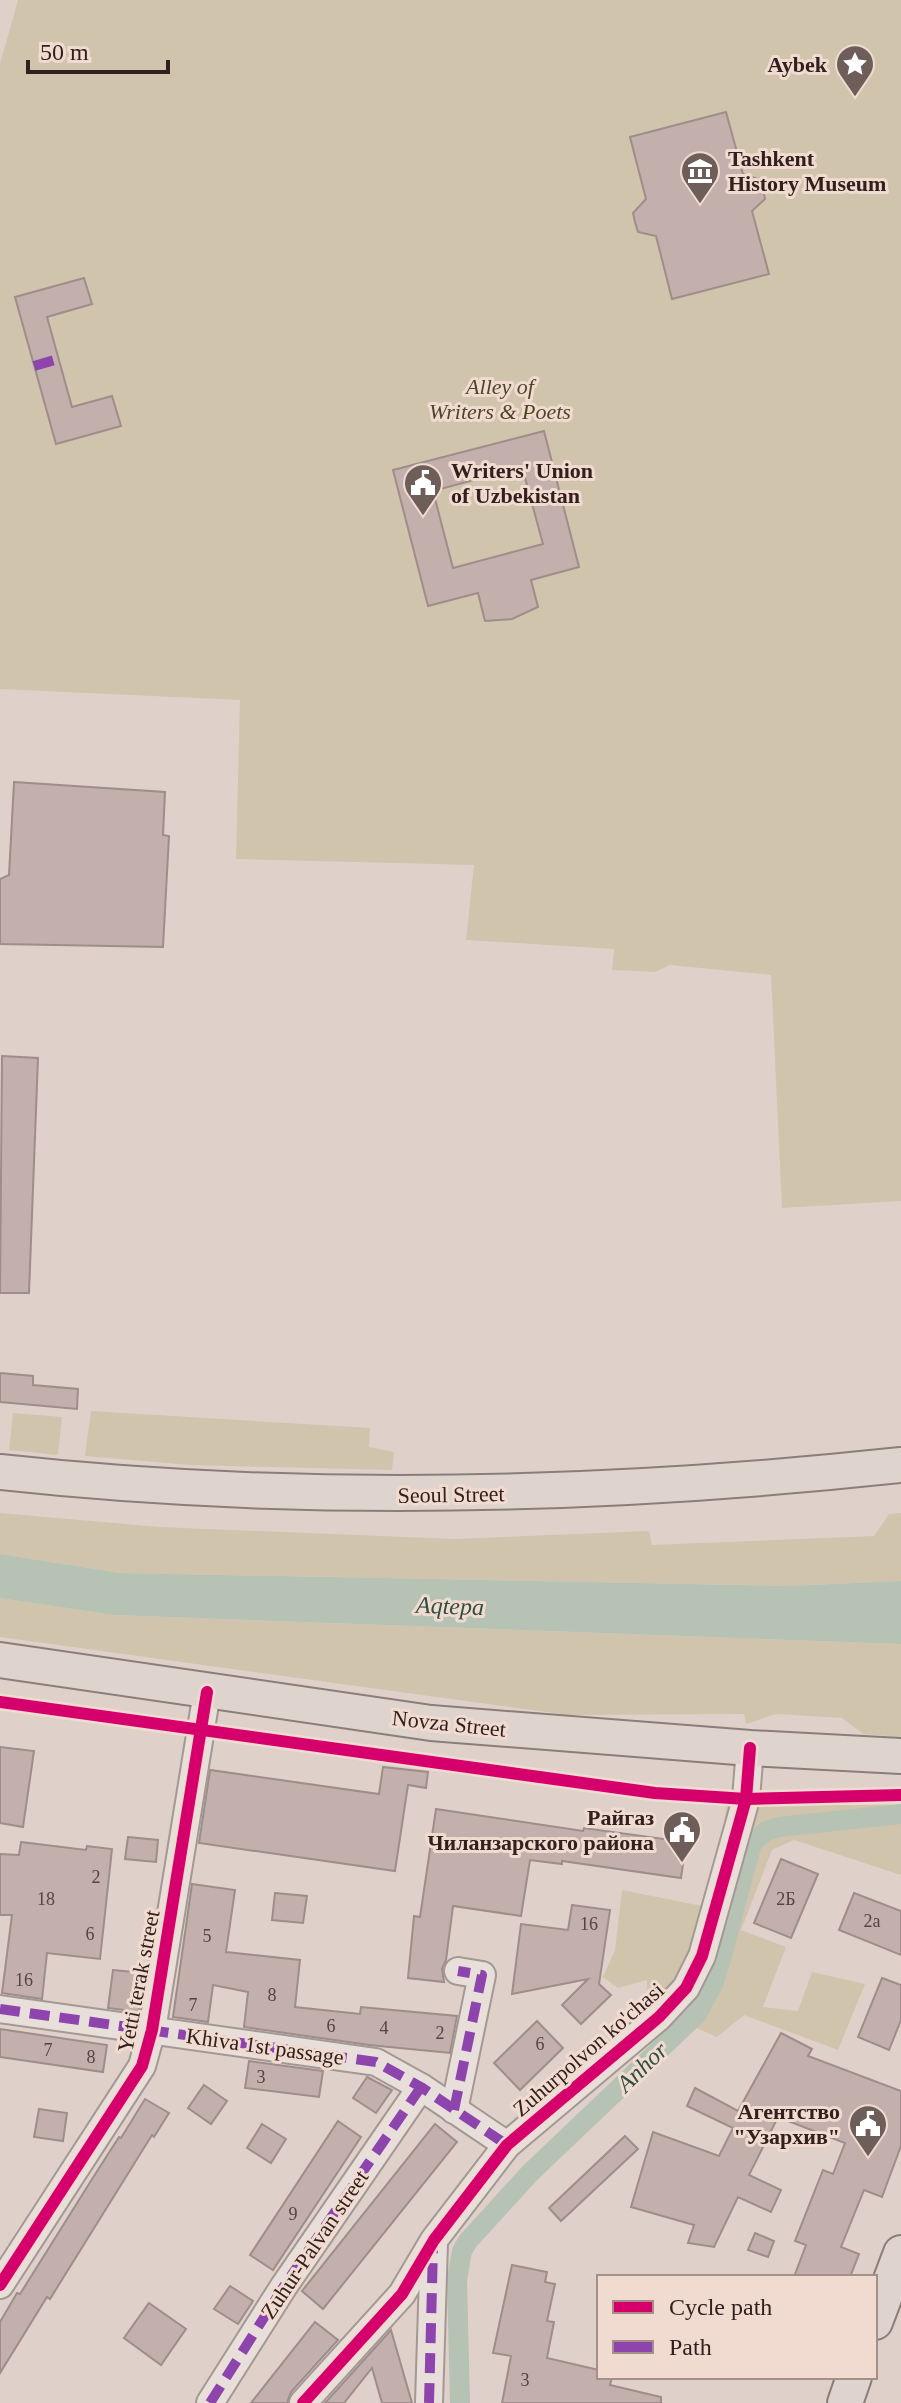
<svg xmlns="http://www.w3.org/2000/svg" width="901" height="2403" font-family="'Times New Roman',serif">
<rect width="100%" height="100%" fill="#dfd1ca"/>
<!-- green -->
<g fill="#d1c4ad">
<polygon points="18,0 901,0 901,1201 782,1208 771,975 670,965 655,972 612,970 614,949 466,940 474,865 236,859 240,700 0,689 0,64"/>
<polygon points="91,1411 370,1428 369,1447 394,1452 392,1470 189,1465 85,1456"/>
<polygon points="13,1413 62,1417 58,1455 9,1450"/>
<polygon points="0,1513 160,1527 455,1539 649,1531 652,1545 874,1536 889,1514 901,1513 901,1581 787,1586 120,1573 0,1554"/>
<polygon points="0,1598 114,1615 901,1644 901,1737 863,1734 842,1718 776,1714 746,1724 744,1714 568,1715 0,1637"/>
<polygon points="726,1805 901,1805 901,1875 794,1840 772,1850 741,1930 786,1947 763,2007 798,2011 812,1972 865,1984 838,2050 744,2015 717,2037 648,2007 647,1980 618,1988 603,1977 615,1950 622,1890 717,1909"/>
</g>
<!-- water -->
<polygon fill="#b5c2b4" points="0,1554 120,1573 787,1586 901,1581 901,1644 114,1615 0,1598"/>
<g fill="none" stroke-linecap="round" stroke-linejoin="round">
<!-- canal -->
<polyline stroke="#b5c2b4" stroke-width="20" points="460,2403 457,2280 462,2251 468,2241 530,2173 697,2014 713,1984 721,1959 752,1843 766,1831 779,1827 901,1814"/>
</g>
<!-- building -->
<g fill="#c3afab" stroke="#9e8d8a" stroke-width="2" fill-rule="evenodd">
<polygon points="726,112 743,174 761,180 765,199 752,211 769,274 672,299 656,236 638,232 635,222 633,213 646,199 630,137"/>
<polygon points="84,278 92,304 47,317 72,407 112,396 121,426 56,444 15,297"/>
<path d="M544,431L579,567L531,580L538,607L512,619L485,621L478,593L428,606L393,470ZM522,467L543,544L453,568L433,491Z"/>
<polygon points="14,782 165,792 163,835 169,836 163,947 0,944 0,879 9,875"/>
<polygon points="2,1056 38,1058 29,1293 0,1293"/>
<polygon points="0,1373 33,1376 33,1385 78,1389 77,1409 0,1402"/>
<polygon points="0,1747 34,1751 23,1827 0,1823"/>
<polygon points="383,1767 428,1772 426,1788 408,1785 395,1871 199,1843 210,1770 379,1794"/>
<polygon points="436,1809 583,1831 584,1828 686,1842 681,1878 562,1861 562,1864 530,1860 521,1916 453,1906 446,1960 442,1969 444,1982 408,1978 414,1916 420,1917"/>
<polygon points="128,1837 158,1840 156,1862 125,1859"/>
<polygon points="21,1842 86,1850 87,1846 112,1849 100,1959 47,1953 42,1999 2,1993 12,1915 0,1915 0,1854 19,1855"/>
<polygon points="781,1859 818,1874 791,1938 754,1923"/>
<polygon points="192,1884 235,1890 226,1952 300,1960 295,2007 360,2014 361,2007 457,2016 450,2053 369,2045 244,2027 248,1992 213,1985 208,2022 173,2017"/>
<polygon points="275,1893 307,1896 303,1923 272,1920"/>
<polygon points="854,1893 901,1911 901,1955 839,1930"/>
<polygon points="572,1905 610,1910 599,1984 611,1995 581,2024 562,2005 588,1979 512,1994 521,1924 568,1930"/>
<polygon points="113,1970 144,1973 139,2012 108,2008"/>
<polygon points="882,1978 901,1985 901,2020 889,2050 858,2037"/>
<polygon points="537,2021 563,2048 520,2090 494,2063"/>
<polygon points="0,2029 107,2045 103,2072 0,2057"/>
<polygon points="781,2033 812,2049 808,2056 901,2091 901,2146 882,2197 864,2190 841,2247 859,2254 850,2277 794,2277 806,2245 795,2241 823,2170 833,2174 845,2143 778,2117 749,2175 781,2190 771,2212 738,2197 714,2247 688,2243 694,2225 631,2207 653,2132 719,2156 733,2128 687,2106 695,2088 738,2111"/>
<polygon points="249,2061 323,2071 319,2097 245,2088"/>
<polygon points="367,2077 392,2090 376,2113 353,2098"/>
<polygon points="204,2085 227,2101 211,2124 188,2108"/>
<polygon points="145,2099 169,2113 154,2137 152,2135 50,2299 47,2297 0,2373 0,2322 17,2293 20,2294 94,2176 119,2137 121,2138"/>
<polygon points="39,2109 67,2113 63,2141 34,2137"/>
<polygon points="338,2121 361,2137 273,2270 250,2255"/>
<polygon points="262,2124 286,2139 271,2163 247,2148"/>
<polygon points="435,2124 457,2142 323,2309 302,2291"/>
<polygon points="625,2136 638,2149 561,2221 549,2208"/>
<polygon points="755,2233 774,2241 768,2257 748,2250"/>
<polygon points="512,2265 547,2272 545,2282 555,2284 547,2321 554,2322 547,2358 599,2370 599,2377 612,2377 610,2385 661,2397 661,2403 502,2403 511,2356 493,2353"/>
<polygon points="230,2286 253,2301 238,2324 214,2309"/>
<polygon points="149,2303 186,2329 161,2365 124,2338"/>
<polygon points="315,2322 338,2340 291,2392 287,2403 251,2403"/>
<polygon points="391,2330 412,2403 382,2403 372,2368 344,2403 325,2403"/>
</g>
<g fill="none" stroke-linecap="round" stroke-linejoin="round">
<defs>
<g id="minor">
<polyline points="0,2009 376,2062 421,2087 507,2145"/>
<polyline points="454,2110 482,1975 458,1971"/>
<polyline points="0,2285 142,2066 152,2030 207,1692"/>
<polyline points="210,2403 284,2286 421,2087"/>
<polyline points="303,2403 402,2294 434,2240 507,2145 659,2017 686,1988 702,1956 746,1799 750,1748"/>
<polyline points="429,2403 434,2243"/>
</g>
<g id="major">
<path d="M0,1472C300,1505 601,1497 901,1465"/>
<polyline points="0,1660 431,1723 750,1748 901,1756"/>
<polyline points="875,2322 901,2253"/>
<polyline points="845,2403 854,2377"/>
</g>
</defs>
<!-- minor casing -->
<use href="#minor" stroke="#a49893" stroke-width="30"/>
<!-- major casing -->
<use href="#major" stroke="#8a7e7a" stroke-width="38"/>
<!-- minor -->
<use href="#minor" stroke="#e8dfdb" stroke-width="26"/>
<!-- major -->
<use href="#major" stroke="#dfd3cd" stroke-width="34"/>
<!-- quiet -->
<g stroke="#8e44ad" stroke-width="10" stroke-dasharray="20 10" stroke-linecap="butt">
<polyline points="34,366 58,359"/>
<polyline points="0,2009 376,2062 421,2087 507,2145"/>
<polyline points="454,2110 482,1975 458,1971"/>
<polyline points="210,2403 284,2286 421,2087"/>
<polyline points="429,2403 433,2247"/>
</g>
<defs>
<g id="cycleway">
<polyline points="0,1702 655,1793 746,1799 901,1795"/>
<polyline points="0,2285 142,2066 152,2030 207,1692"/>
<polyline points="303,2403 402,2294 434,2240 507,2145 659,2017 686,1988 702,1956 746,1799 750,1748"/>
</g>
</defs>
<!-- cycleway casing -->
<use href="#cycleway" stroke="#f1dbd0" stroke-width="17"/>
<!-- cycleway -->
<use href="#cycleway" stroke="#d6006c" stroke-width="12"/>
</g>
<!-- icons -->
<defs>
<symbol id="sight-pin" viewBox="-11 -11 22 30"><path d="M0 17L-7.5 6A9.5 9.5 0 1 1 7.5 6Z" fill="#6e5e5a" stroke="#f1dbd0"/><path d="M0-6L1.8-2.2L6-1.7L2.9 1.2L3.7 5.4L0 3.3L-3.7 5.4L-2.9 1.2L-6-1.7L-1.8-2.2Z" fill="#fff"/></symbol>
<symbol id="museum-pin" viewBox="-11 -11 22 30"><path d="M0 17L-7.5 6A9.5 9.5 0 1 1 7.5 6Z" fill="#6e5e5a" stroke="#f1dbd0"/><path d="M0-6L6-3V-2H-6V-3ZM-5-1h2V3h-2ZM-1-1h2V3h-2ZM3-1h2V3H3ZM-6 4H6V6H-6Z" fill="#fff"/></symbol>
<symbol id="civic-pin" viewBox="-11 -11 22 30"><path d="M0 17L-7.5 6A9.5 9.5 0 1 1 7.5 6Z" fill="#6e5e5a" stroke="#f1dbd0"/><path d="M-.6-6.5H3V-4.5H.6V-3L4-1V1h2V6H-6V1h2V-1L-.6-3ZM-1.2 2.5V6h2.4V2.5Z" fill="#fff"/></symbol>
</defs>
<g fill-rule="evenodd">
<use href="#sight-pin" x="833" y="42" width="44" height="60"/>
<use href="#museum-pin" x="678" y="149" width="44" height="60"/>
<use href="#civic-pin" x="401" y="461" width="44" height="60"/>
<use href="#civic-pin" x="660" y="1808" width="44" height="60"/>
<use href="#civic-pin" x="846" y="2102" width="44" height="60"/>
</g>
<g text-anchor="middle" stroke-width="6" stroke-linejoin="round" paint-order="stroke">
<!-- number labels -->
<g font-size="18" fill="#564440">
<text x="96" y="1883">2</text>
<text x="46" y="1905">18</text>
<text x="786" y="1905">2Б</text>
<text x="872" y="1927">2a</text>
<text x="589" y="1930">16</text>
<text x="90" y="1940">6</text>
<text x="207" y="1942">5</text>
<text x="24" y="1986">16</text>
<text x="272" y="2001">8</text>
<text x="193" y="2011">7</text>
<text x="331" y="2032">6</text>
<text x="384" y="2034">4</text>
<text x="440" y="2039">2</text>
<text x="540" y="2050">6</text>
<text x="48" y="2056">7</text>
<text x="91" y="2063">8</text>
<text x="261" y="2083">3</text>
<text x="293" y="2220">9</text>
<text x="525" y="2386">3</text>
</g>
<!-- poi labels -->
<g font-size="22" font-weight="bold" fill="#31201d" stroke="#f1dbd0" text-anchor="end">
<text x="827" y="72">Aybek</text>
<text x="728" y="166" text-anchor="start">Tashkent<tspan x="728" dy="25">History Museum</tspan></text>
<text x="451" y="478" text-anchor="start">Writers' Union<tspan x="451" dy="25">of Uzbekistan</tspan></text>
<text x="654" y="1825">Райгаз<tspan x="654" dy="25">Чиланзарского района</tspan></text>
<text x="840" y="2119">Агентство<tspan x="840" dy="25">"Узархив"</tspan></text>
</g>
<!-- park labels -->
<g font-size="22" font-style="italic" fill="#4b4726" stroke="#f1dbd0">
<text x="500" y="394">Alley of<tspan x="500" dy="25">Writers &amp; Poets</tspan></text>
</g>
<!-- street labels -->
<g font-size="22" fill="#31201d" stroke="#f1dbd0">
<text transform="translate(451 1494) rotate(-1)" y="8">Seoul Street</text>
<text transform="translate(449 1723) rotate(6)" y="8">Novza Street</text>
<text transform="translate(138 1981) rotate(-79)" y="8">Yetti terak street</text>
<text transform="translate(265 2046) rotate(8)" y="8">Khiva 1st passage</text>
<text transform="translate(588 2049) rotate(-41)" y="8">Zuhurpolvon ko'chasi</text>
<text transform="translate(314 2244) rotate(-56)" y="8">Zuhur-Palvan street</text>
</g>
<!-- water labels -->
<g font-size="24" font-style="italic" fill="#2e4f41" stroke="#f1dbd0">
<text transform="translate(450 1606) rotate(2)" y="8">Aqtepa</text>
<text transform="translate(642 2067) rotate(-44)" y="8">Anhor</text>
</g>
</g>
<!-- legend -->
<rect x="597" y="2275" width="280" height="104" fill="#f1dbd0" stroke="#a49088" stroke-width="2"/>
<rect x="613" y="2301" width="40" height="12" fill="#d6006c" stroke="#a49088" stroke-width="2"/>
<text x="669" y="2315" font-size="24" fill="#31201d">Cycle path</text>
<rect x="613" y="2341" width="40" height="12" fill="#8e44ad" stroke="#a49088" stroke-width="2"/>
<text x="669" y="2355" font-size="24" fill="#31201d">Path</text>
<!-- scale -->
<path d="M28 60v12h140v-12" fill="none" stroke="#31201d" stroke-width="4"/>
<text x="40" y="60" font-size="24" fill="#31201d" stroke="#f1dbd0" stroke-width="6" paint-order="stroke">50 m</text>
</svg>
